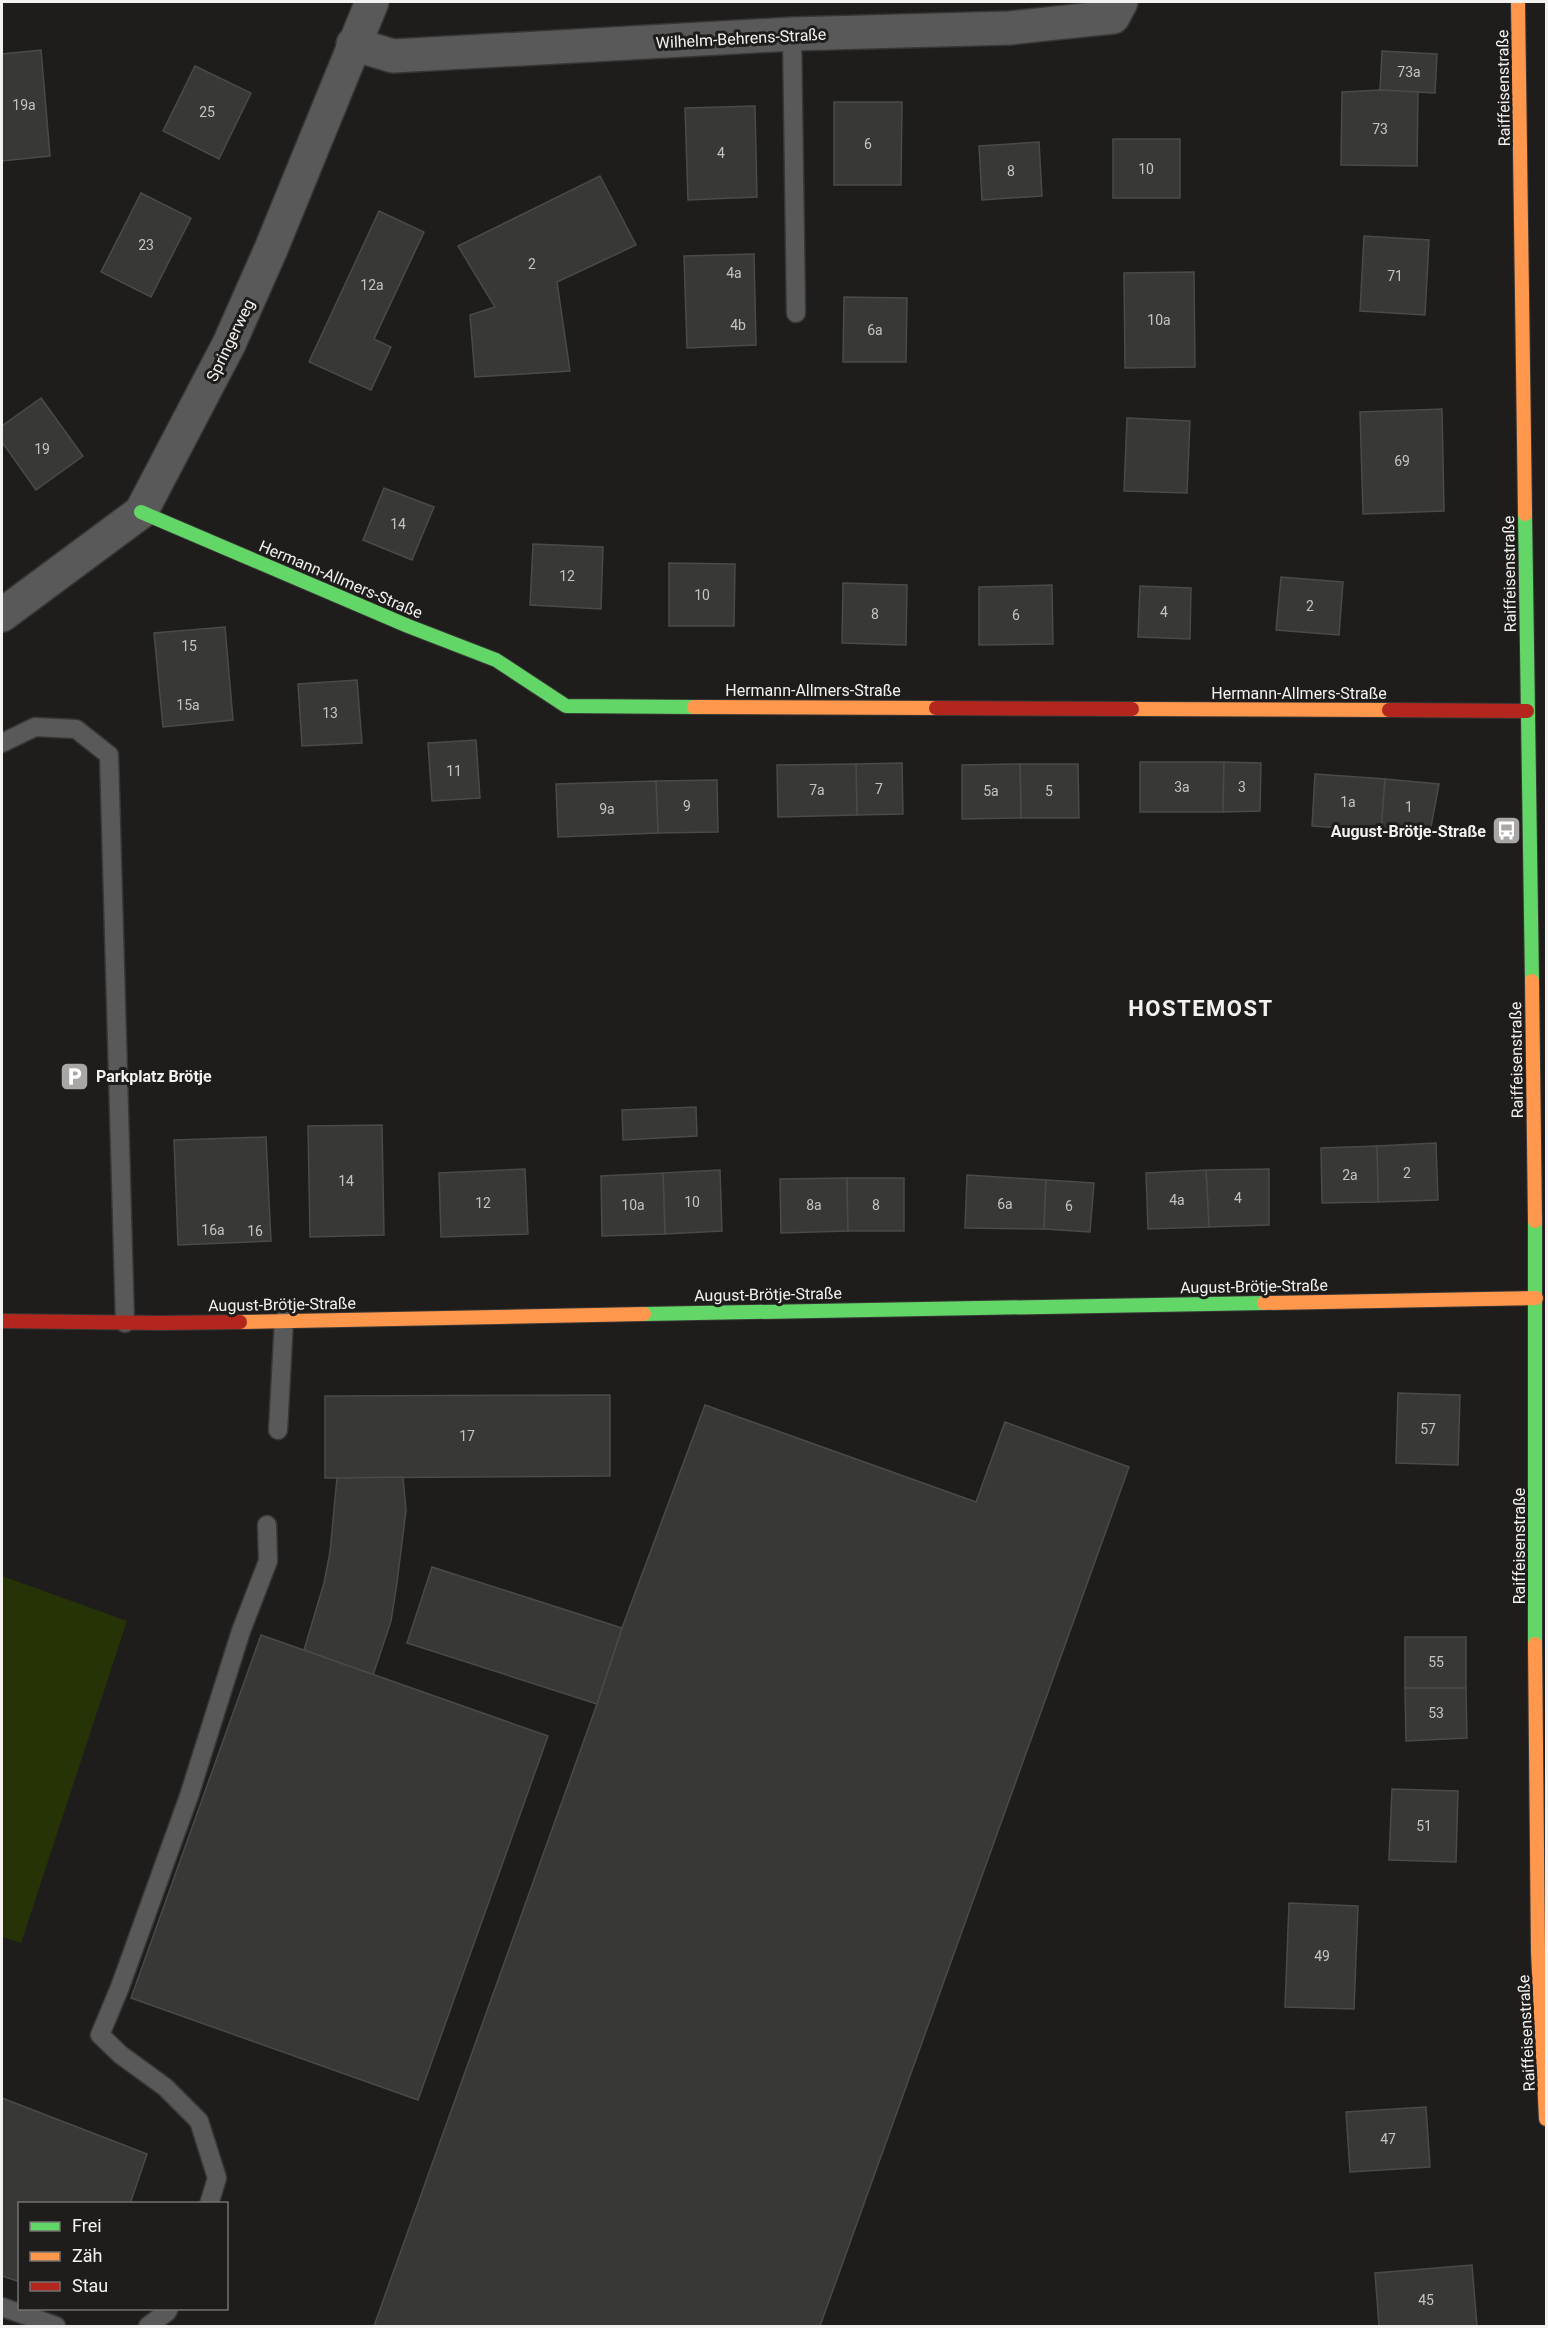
<svg xmlns="http://www.w3.org/2000/svg" width="1548" height="2328" font-family="Roboto,sans-serif">
<rect width="100%" height="100%" fill="#1e1d1c"/>
<!-- green -->
<polygon fill="#263307" points="2,1576 127,1621 21,1943 2,1937"/>
<!-- building -->
<g fill="#383837" stroke="#4a4a49" stroke-width="1.5">
<polygon points="41,50 50,156 2,161 2,54"/>
<polygon points="1382,51 1437,54 1435,93 1380,90"/>
<polygon points="195,66 251,93 219,159 163,131"/>
<polygon points="1380,90 1418,92 1417,166 1341,165 1342,92"/>
<polygon points="834,102 902,102 901,185 834,185"/>
<polygon points="755,106 757,197 688,200 685,108"/>
<rect x="1113" y="139" width="67" height="59"/>
<polygon points="1039,142 1042,196 982,200 979,146"/>
<polygon points="600,176 636,245 557,282 570,371 475,377 470,315 495,307 458,246"/>
<polygon points="141,193 191,218 151,297 101,272"/>
<polygon points="379,211 424,232 374,339 391,347 371,390 309,362"/>
<polygon points="1364,236 1429,240 1425,315 1360,311"/>
<polygon points="754,254 756,345 687,348 684,256"/>
<polygon points="1194,272 1195,367 1125,368 1124,273"/>
<polygon points="844,297 907,298 906,362 843,362"/>
<polygon points="41,398 83,456 36,490 2,442 2,426"/>
<polygon points="1442,409 1444,511 1363,514 1360,412"/>
<polygon points="1127,418 1190,421 1187,493 1124,491"/>
<polygon points="384,488 434,507 412,560 363,540"/>
<polygon points="533,544 603,547 601,609 530,605"/>
<polygon points="669,563 735,564 734,626 669,626"/>
<polygon points="1281,577 1343,582 1339,635 1276,630"/>
<polygon points="843,583 907,585 906,645 842,643"/>
<polygon points="1052,585 1053,644 979,645 979,587"/>
<polygon points="1140,586 1191,588 1190,639 1138,637"/>
<polygon points="225,627 233,720 163,727 154,633"/>
<polygon points="357,680 362,743 302,746 298,684"/>
<polygon points="476,740 480,798 432,801 428,743"/>
<polygon points="1140,762 1224,762 1223,812 1140,812"/>
<polygon points="1224,762 1261,763 1260,811 1223,812"/>
<polygon points="902,763 903,814 857,815 856,764"/>
<polygon points="856,764 857,815 778,817 777,765"/>
<polygon points="1020,764 1078,764 1079,818 1021,818"/>
<polygon points="1020,764 1021,818 962,819 962,765"/>
<polygon points="1315,774 1385,779 1381,831 1312,826"/>
<polygon points="1385,779 1439,784 1429,838 1381,831"/>
<polygon points="717,780 718,832 658,833 656,781"/>
<polygon points="656,781 658,833 558,837 556,784"/>
<polygon points="696,1107 697,1136 623,1140 622,1110"/>
<polygon points="382,1125 384,1235 310,1237 308,1126"/>
<polygon points="266,1137 271,1241 178,1245 174,1140"/>
<polygon points="1436,1143 1438,1200 1378,1202 1377,1146"/>
<polygon points="1377,1146 1378,1202 1322,1203 1321,1148"/>
<polygon points="525,1169 528,1234 441,1237 439,1173"/>
<polygon points="1269,1169 1269,1225 1209,1227 1206,1170"/>
<polygon points="720,1170 722,1231 665,1234 663,1173"/>
<polygon points="1206,1170 1209,1227 1148,1229 1146,1173"/>
<polygon points="663,1173 665,1234 602,1236 601,1176"/>
<polygon points="967,1175 1046,1180 1044,1229 965,1228"/>
<polygon points="847,1178 848,1231 781,1233 780,1179"/>
<polygon points="847,1178 904,1178 904,1231 848,1231"/>
<polygon points="1046,1180 1094,1183 1090,1232 1044,1229"/>
<polygon points="1398,1393 1460,1395 1458,1465 1396,1463"/>
<polygon points="610,1395 610,1476 325,1478 325,1396"/>
<polygon points="705,1405 976,1502 1005,1422 1129,1467 820,2326 374,2326 597,1704 622,1628"/>
<polygon points="403,1477 406,1510 397,1583 391,1621 373,1675 304,1650 324,1583 330,1552 337,1478"/>
<polygon points="432,1567 622,1628 597,1704 407,1643"/>
<polygon points="261,1635 548,1736 418,2100 131,1998"/>
<rect x="1405" y="1637" width="61" height="51"/>
<polygon points="1405,1688 1466,1688 1467,1738 1406,1741"/>
<polygon points="1392,1789 1458,1791 1456,1862 1389,1860"/>
<polygon points="1289,1903 1358,1906 1354,2009 1285,2007"/>
<polygon points="2,2098 147,2154 130,2204 20,2204 20,2282 2,2276"/>
<polygon points="1426,2107 1430,2167 1350,2172 1346,2112"/>
<polygon points="1472,2265 1477,2326 1379,2326 1375,2273"/>
</g>
<g fill="none" stroke-linecap="round" stroke-linejoin="round">
<defs>
<g id="lane">
<polyline points="792,34 796,313"/>
<polyline points="2,743 35,727 76,729 109,755 125,1323"/>
<polyline points="278,1430 284,1320"/>
<polyline points="209,2204 217,2178 199,2121 165,2087 121,2055 100,2035 120,1987 189,1796 241,1631 268,1561 267,1525"/>
<polyline points="2,2307 56,2326"/>
<polyline points="148,2326 167,2312 169,2308"/>
</g>
<g id="street">
<polyline points="353,44 393,56 792,34 1009,28 1113,17 1121,2"/>
<polyline points="2,615 141,512 229,344 271,249 372,2"/>
</g>
<g id="fast">
<polyline points="141,512 408,626 496,660 566,706 694,707"/>
<polyline points="1525,514 1532,981"/>
<polyline points="1535,1221 1535,1644"/>
<polyline points="644,1314 1264,1303"/>
</g>
<g id="slow">
<polyline points="1518,2 1525,514"/>
<polyline points="694,707 936,708"/>
<polyline points="1132,709 1389,710"/>
<polyline points="1532,981 1535,1221"/>
<polyline points="1264,1303 1536,1298"/>
<polyline points="240,1322 644,1314"/>
<polyline points="1535,1644 1538,1952 1546,2119"/>
</g>
<g id="jam">
<polyline points="936,708 1132,709"/>
<polyline points="1389,710 1527,711"/>
<polyline points="2,1321 160,1323 240,1322"/>
</g>
</defs>
<!-- lane casing -->
<use href="#lane" stroke="#383735" stroke-width="21"/>
<!-- street casing -->
<use href="#street" stroke="#383735" stroke-width="36"/>
<!-- fast casing -->
<use href="#fast" stroke="#383735" stroke-width="16"/>
<!-- slow casing -->
<use href="#slow" stroke="#383735" stroke-width="16"/>
<!-- jam casing -->
<use href="#jam" stroke="#383735" stroke-width="16"/>
<!-- lane -->
<use href="#lane" stroke="#5a5959" stroke-width="18"/>
<!-- street -->
<use href="#street" stroke="#5a5959" stroke-width="33"/>
<!-- fast -->
<use href="#fast" stroke="#63d668" stroke-width="14"/>
<!-- slow -->
<use href="#slow" stroke="#ff974d" stroke-width="14"/>
<!-- jam -->
<use href="#jam" stroke="#b3261e" stroke-width="14"/>
</g>
<!-- icons -->
<defs>
<symbol id="bus-square" viewBox="-11 -11 22 22"><rect x="-9" y="-9" width="18" height="18" rx="4" fill="#a8a7a6" stroke="#1f1d1b"/><path d="M-5-6H5V4H4V6H2V4H-2V6H-4V4H-5ZM-3.5-4V0h7V-4ZM-3.5 1.2v1.5H-2V1.2ZM2 1.2v1.5H3.5V1.2Z" fill="#fff"/></symbol>
<symbol id="parking-square" viewBox="-11 -11 22 22"><rect x="-9" y="-9" width="18" height="18" rx="4" fill="#a8a7a6" stroke="#1f1d1b"/><path d="M-3.5-5.5H1a3.5 3.5 0 0 1 0 7H-1V5.5H-3.5ZM-1-3.4V-.6H.8a1.4 1.4 0 0 0 0-2.8Z" fill="#fff"/></symbol>
</defs>
<g fill-rule="evenodd">
<use href="#bus-square" x="1490" y="814" width="33" height="33"/>
<use href="#parking-square" x="58" y="1060" width="33" height="33"/>
</g>
<g text-anchor="middle" stroke-width="6" stroke-linejoin="round" paint-order="stroke">
<!-- number labels -->
<g font-size="14" fill="#c4c4c2">
<text x="1409" y="77">73a</text>
<text x="24" y="110">19a</text>
<text x="207" y="117">25</text>
<text x="1380" y="134">73</text>
<text x="868" y="149">6</text>
<text x="721" y="158">4</text>
<text x="1146" y="174">10</text>
<text x="1011" y="176">8</text>
<text x="146" y="250">23</text>
<text x="532" y="269">2</text>
<text x="734" y="278">4a</text>
<text x="1395" y="281">71</text>
<text x="372" y="290">12a</text>
<text x="1159" y="325">10a</text>
<text x="738" y="330">4b</text>
<text x="875" y="335">6a</text>
<text x="42" y="454">19</text>
<text x="1402" y="466">69</text>
<text x="398" y="529">14</text>
<text x="567" y="581">12</text>
<text x="702" y="600">10</text>
<text x="1310" y="611">2</text>
<text x="1164" y="617">4</text>
<text x="875" y="619">8</text>
<text x="1016" y="620">6</text>
<text x="189" y="651">15</text>
<text x="188" y="710">15a</text>
<text x="330" y="718">13</text>
<text x="454" y="776">11</text>
<text x="1182" y="792">3a</text>
<text x="1242" y="792">3</text>
<text x="879" y="794">7</text>
<text x="817" y="795">7a</text>
<text x="991" y="796">5a</text>
<text x="1049" y="796">5</text>
<text x="1348" y="807">1a</text>
<text x="687" y="811">9</text>
<text x="1409" y="812">1</text>
<text x="607" y="814">9a</text>
<text x="1407" y="1178">2</text>
<text x="1350" y="1180">2a</text>
<text x="346" y="1186">14</text>
<text x="1238" y="1203">4</text>
<text x="1177" y="1205">4a</text>
<text x="692" y="1207">10</text>
<text x="483" y="1208">12</text>
<text x="1005" y="1209">6a</text>
<text x="633" y="1210">10a</text>
<text x="814" y="1210">8a</text>
<text x="876" y="1210">8</text>
<text x="1069" y="1211">6</text>
<text x="213" y="1235">16a</text>
<text x="255" y="1236">16</text>
<text x="1428" y="1434">57</text>
<text x="467" y="1441">17</text>
<text x="1436" y="1667">55</text>
<text x="1436" y="1718">53</text>
<text x="1424" y="1831">51</text>
<text x="1322" y="1961">49</text>
<text x="1388" y="2144">47</text>
<text x="1426" y="2305">45</text>
</g>
<!-- street labels -->
<g font-size="16" fill="#f3f2f0" stroke="#1f1d1b">
<text transform="translate(741 38) rotate(-3)" y="6">Wilhelm-Behrens-Straße</text>
<text transform="translate(1503 88) rotate(-91)" y="6">Raiffeisenstraße</text>
<text transform="translate(230 340) rotate(-64)" y="6">Springerweg</text>
<text transform="translate(1509 574) rotate(-91)" y="6">Raiffeisenstraße</text>
<text transform="translate(341 579) rotate(23)" y="6">Hermann-Allmers-Straße</text>
<text x="813" y="696">Hermann-Allmers-Straße</text>
<text x="1299" y="699">Hermann-Allmers-Straße</text>
<text transform="translate(1516 1060) rotate(-91)" y="6">Raiffeisenstraße</text>
<text transform="translate(1254 1286) rotate(-1)" y="6">August-Brötje-Straße</text>
<text transform="translate(768 1294) rotate(-1)" y="6">August-Brötje-Straße</text>
<text transform="translate(282 1304) rotate(-1)" y="6">August-Brötje-Straße</text>
<text transform="translate(1519 1546) rotate(-90)" y="6">Raiffeisenstraße</text>
<text transform="translate(1526 2033) rotate(-93)" y="6">Raiffeisenstraße</text>
</g>
<!-- poi labels -->
<g font-size="16" font-weight="bold" fill="#f3f2f0" stroke="#1f1d1b" text-anchor="end">
<text x="1486" y="837">August-Brötje-Straße</text>
<text x="96" y="1082" text-anchor="start">Parkplatz Brötje</text>
</g>
<!-- district labels -->
<g font-size="22" font-weight="bold" letter-spacing="1.5" fill="#f3f2f0" stroke="#1f1d1b">
<text x="1201" y="1016">HOSTEMOST</text>
</g>
</g>
<!-- border -->
<rect width="1548" height="2328" fill="none" stroke="#f3f2f0" stroke-width="6"/>
<!-- legend -->
<rect x="18" y="2202" width="210" height="108" fill="#1f1d1b" stroke="#747270" stroke-width="1.5"/>
<rect x="30" y="2222" width="30" height="9" fill="#63d668" stroke="#747270" stroke-width="1.5"/>
<text x="72" y="2232" font-size="18" fill="#f3f2f0">Frei</text>
<rect x="30" y="2252" width="30" height="9" fill="#ff974d" stroke="#747270" stroke-width="1.5"/>
<text x="72" y="2262" font-size="18" fill="#f3f2f0">Zäh</text>
<rect x="30" y="2282" width="30" height="9" fill="#b3261e" stroke="#747270" stroke-width="1.5"/>
<text x="72" y="2292" font-size="18" fill="#f3f2f0">Stau</text>
</svg>
